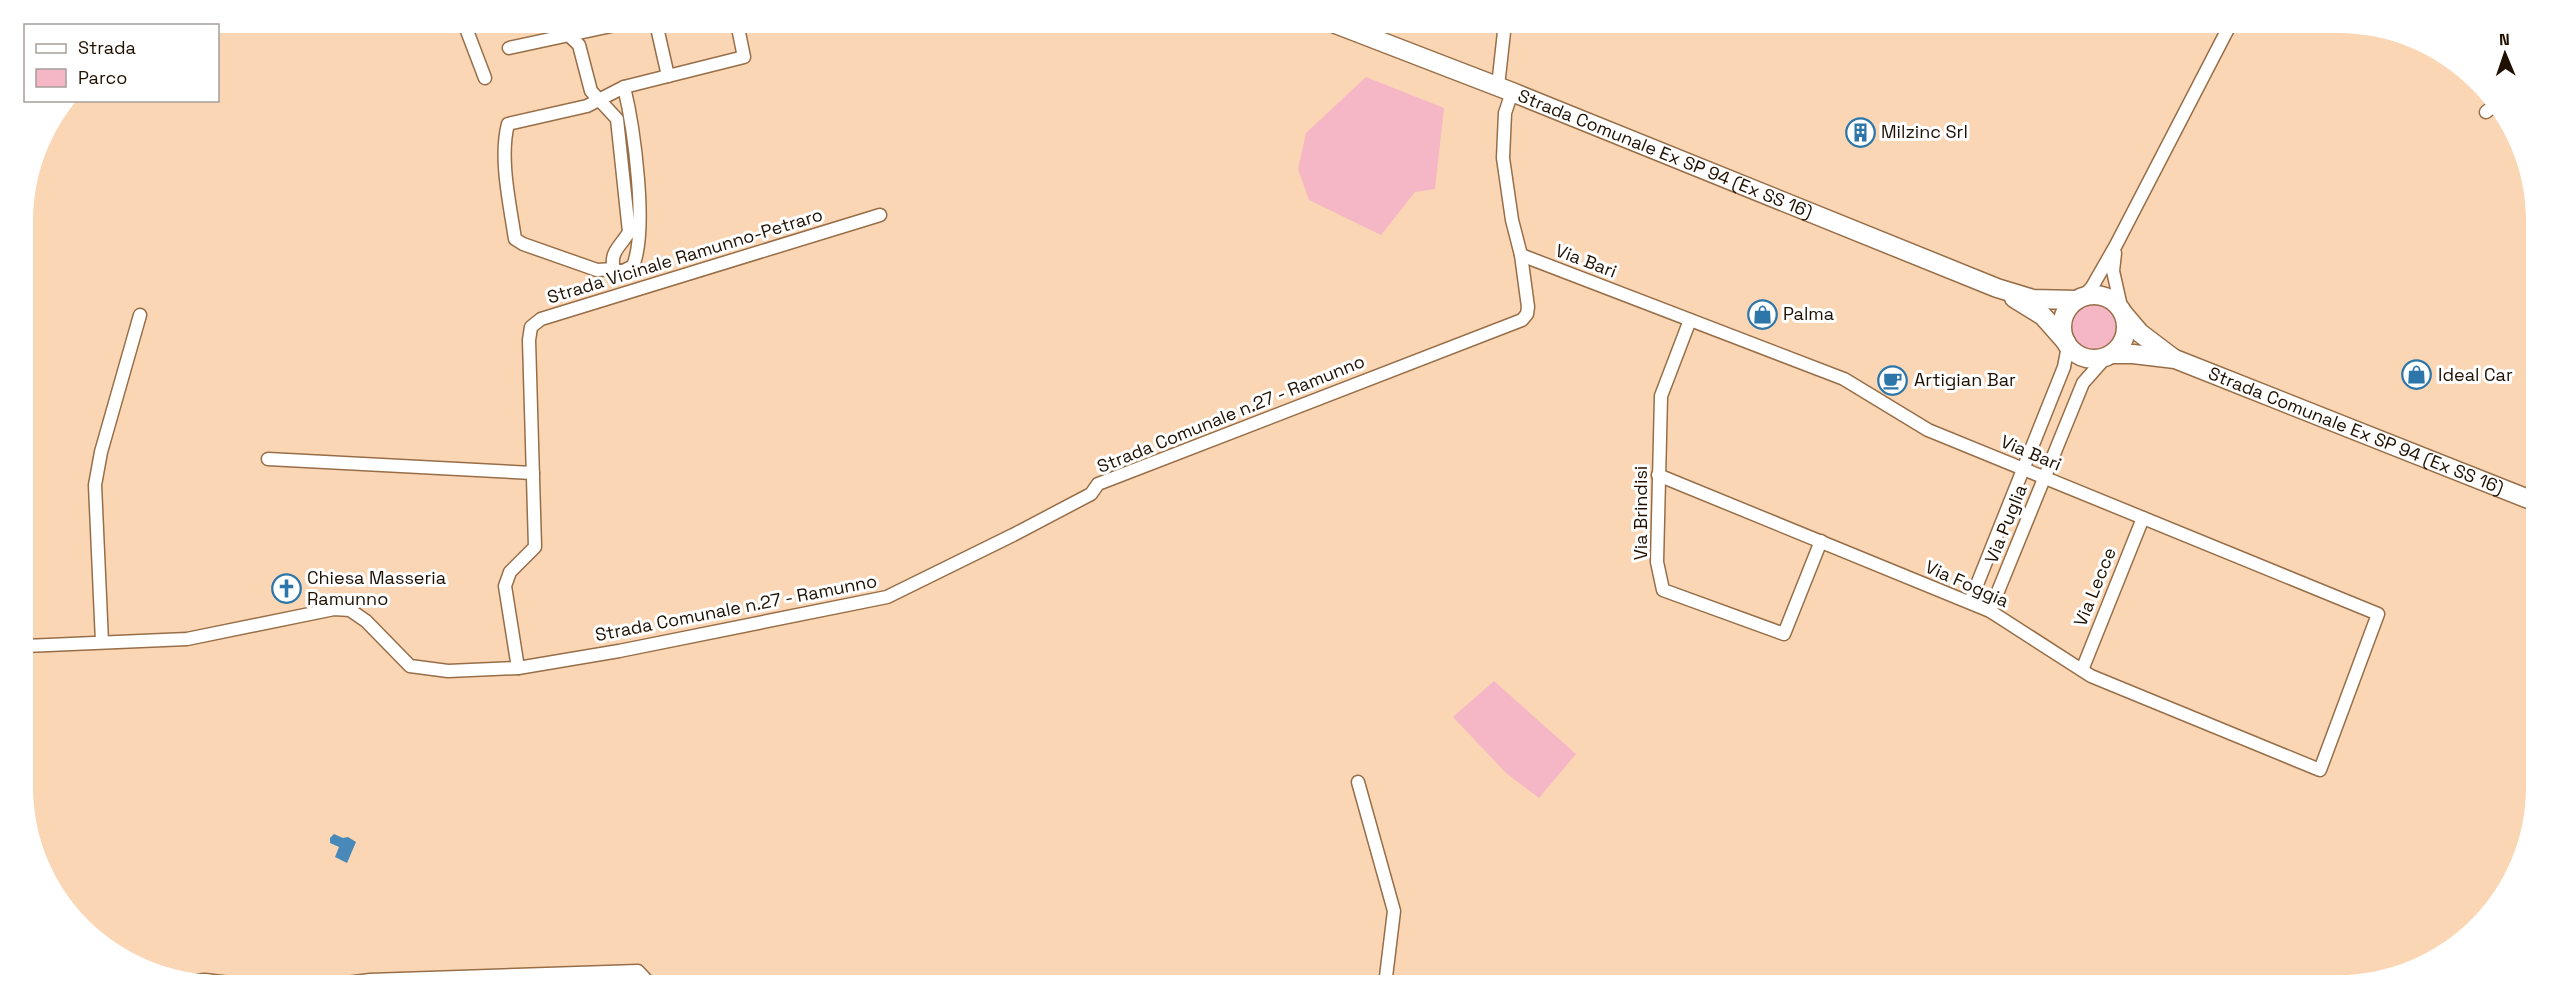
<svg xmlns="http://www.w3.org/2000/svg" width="2559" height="1008" font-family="'Space Grotesk',sans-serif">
<rect width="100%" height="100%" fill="#fbd6b5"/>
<!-- green -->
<g fill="#f5b7c5">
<polygon points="1366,77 1444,108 1435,189 1415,192 1381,235 1309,200 1298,169 1306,133"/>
<circle cx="2094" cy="327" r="22"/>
<polygon points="1494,681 1576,754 1539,798 1506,773 1453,717"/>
</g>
<!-- water -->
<polygon fill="#4889b9" points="334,834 343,838 348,837 356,842 347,863 335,857 339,847 330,843 330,838"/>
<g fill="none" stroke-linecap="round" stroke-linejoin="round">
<defs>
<g id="minor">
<polyline points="464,23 485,78"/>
<path d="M556,23L579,45L591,91L617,119L629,232C621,246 609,252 614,269L623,271L633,266C648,229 634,128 624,87"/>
<polyline points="656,23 668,76"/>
<polyline points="509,48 625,23"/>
<polyline points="1498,86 1505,23"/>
<polyline points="2486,112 2496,104"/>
<polyline points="2115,253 2113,271 2122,311"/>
<polyline points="1521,255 1844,379 1928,430 2378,614 2320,770 2091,676 1990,611 1658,475"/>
<path d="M614,269L597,270L523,244L515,239C510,205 499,158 508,124L587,106L624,87L744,57L737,23"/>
<polyline points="2083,297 2092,287 2116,245 2231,23"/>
<polyline points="1690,320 1661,396 1657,562 1663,590 1784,634 1821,541"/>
<polyline points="268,459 533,473"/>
<polyline points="1970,602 2064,367 2068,346"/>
<polyline points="1990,611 2083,383 2106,357"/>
<polyline points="102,642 95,485 101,452 140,315"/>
<polyline points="25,646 187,639 334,609 350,610 366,621 410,666 448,671 518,668 619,651 887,597 1013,535 1091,494 1098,484 1522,320 1527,314 1528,307 1521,255 1512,220 1503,158 1505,113 1512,92"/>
<polyline points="518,668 505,586 510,572 535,547 529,340 531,327 541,319 880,215"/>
<polyline points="2082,670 2143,518"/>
<polyline points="1358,782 1394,911 1385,985"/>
<polyline points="194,981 205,980 246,985"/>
<polyline points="331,985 370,980 638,971 651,985"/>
</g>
<g id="secondary">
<path id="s1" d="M1333,23L1512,92L1997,288L2033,299L2077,300"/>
<circle cx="2094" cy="327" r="32"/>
<polyline points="2014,298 2043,316 2066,342"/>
<polyline points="2123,313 2140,333 2173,358"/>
<path id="s2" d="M2112,354H2133L2175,359L2536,502"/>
</g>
</defs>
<!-- minor casing -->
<use href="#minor" stroke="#976e47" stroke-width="15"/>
<!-- secondary casing -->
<use href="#secondary" stroke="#976e47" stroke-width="21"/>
<!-- minor -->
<use href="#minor" stroke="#fff" stroke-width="12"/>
<!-- secondary -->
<use href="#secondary" stroke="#fff" stroke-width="18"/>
</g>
<!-- icons -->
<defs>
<symbol id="building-ring" viewBox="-11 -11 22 22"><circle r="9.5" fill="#fff" stroke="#2c76a9" stroke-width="1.5"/><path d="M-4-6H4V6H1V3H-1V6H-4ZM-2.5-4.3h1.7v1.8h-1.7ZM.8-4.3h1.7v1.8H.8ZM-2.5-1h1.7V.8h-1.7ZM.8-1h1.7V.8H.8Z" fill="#2c76a9"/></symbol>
<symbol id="shop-ring" viewBox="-11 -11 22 22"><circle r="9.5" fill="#fff" stroke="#2c76a9" stroke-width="1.5"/><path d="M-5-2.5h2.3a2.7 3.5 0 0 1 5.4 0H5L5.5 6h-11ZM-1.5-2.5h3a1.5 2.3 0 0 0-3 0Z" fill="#2c76a9"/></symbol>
<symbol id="cafe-ring" viewBox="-11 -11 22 22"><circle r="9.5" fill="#fff" stroke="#2c76a9" stroke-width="1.5"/><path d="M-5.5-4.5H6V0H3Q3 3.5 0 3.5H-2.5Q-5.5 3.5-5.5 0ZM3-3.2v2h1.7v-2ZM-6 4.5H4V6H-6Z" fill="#2c76a9"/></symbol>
<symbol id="church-ring" viewBox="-11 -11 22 22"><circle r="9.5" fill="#fff" stroke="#2c76a9" stroke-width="1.5"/><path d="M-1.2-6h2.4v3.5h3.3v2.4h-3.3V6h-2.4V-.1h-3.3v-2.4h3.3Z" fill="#2c76a9"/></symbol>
</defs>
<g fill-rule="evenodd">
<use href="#building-ring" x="1844" y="116" width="33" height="33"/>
<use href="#shop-ring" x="1746" y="298" width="33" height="33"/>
<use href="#shop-ring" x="2400" y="358" width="33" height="33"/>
<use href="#cafe-ring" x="1876" y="364" width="33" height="33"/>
<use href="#church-ring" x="270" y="572" width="33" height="33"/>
</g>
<g text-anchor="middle" stroke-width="6" stroke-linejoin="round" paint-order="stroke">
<!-- poi labels -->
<g font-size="18" fill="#1f1002" stroke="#fff" text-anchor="start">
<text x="1881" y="138">Milzinc Srl</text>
<text x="1783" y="320">Palma</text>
<text x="2438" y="381">Ideal Car</text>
<text x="1914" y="386">Artigian Bar</text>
<text x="307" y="584">Chiesa Masseria<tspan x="307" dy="21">Ramunno</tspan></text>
</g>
<!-- street labels -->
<g font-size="18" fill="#1f1002" stroke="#fff">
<text dy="6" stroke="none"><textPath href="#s1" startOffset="357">Strada Comunale Ex SP 94 (Ex SS 16)</textPath></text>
<text transform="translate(685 256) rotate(-17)" y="6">Strada Vicinale Ramunno-Petraro</text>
<text transform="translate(1586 261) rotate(21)" y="6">Via Bari</text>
<text transform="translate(1231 414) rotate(-22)" y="6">Strada Comunale n.27 - Ramunno</text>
<text dy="6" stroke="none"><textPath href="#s2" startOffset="258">Strada Comunale Ex SP 94 (Ex SS 16)</textPath></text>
<text transform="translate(2031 453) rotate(23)" y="6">Via Bari</text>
<text transform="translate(1641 513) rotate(-90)" y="6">Via Brindisi</text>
<text transform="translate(2006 524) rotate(-68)" y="6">Via Puglia</text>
<text transform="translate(1967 584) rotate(24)" y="6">Via Foggia</text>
<text transform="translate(2095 587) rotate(-68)" y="6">Via Lecce</text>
<text transform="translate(736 608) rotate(-11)" y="6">Strada Comunale n.27 - Ramunno</text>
</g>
</g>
<!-- crop -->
<path d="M0 0H2559V1008H0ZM221 33H2338A188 188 0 0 1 2526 221V787A188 188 0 0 1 2338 975H221A188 188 0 0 1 33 787V221A188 188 0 0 1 221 33Z" fill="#fff" fill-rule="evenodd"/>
<!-- legend -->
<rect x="24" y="24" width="195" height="78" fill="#ffffff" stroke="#a59f9a" stroke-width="1.5"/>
<rect x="36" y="44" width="30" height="9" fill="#ffffff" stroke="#a59f9a" stroke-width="1.5"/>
<text x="78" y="54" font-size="18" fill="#1f1002">Strada</text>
<rect x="36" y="69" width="30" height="18" fill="#f5b7c5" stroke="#a59f9a" stroke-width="1.5"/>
<text x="78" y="84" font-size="18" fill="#1f1002">Parco</text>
<!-- north arrow -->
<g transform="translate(2505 54) rotate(358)" stroke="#ffffff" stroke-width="4.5" paint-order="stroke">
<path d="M0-4.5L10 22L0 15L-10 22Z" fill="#1f1002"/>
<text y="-9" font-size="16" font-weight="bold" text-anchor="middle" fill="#1f1002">N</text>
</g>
</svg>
